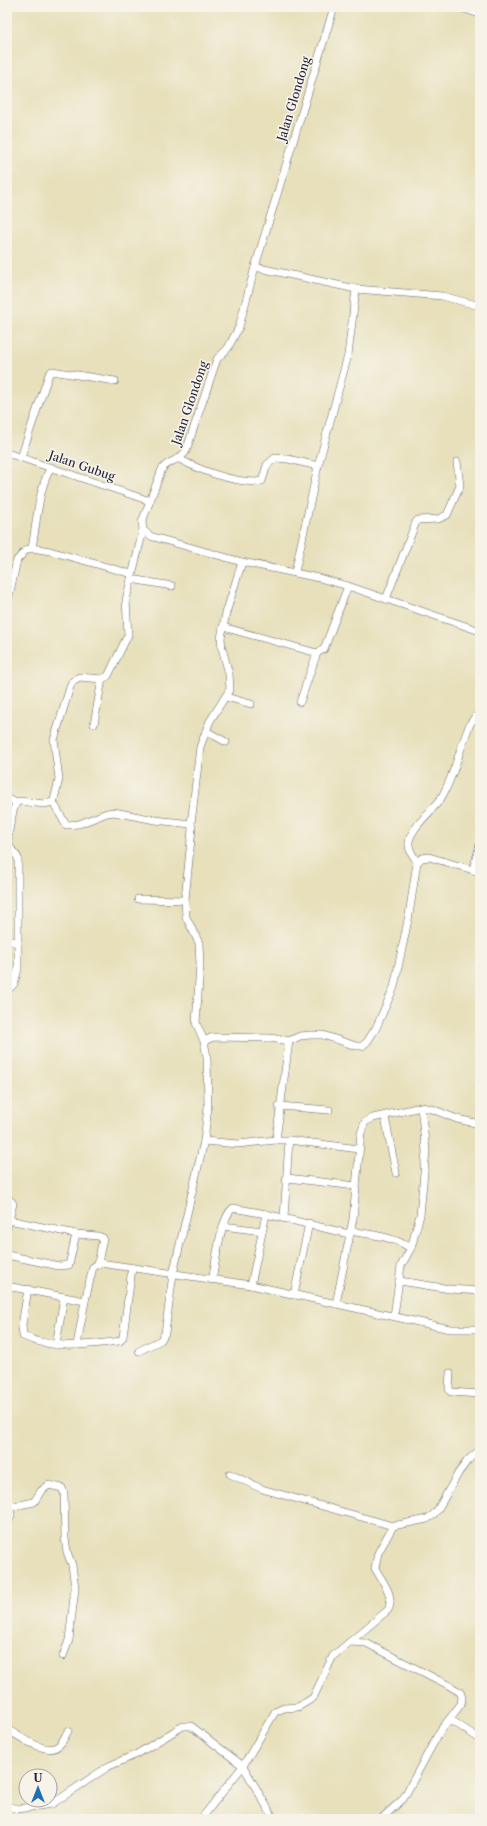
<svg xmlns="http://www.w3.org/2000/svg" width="487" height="1826" font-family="'Libre Caslon Text',serif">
<rect width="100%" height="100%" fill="#f7f3e8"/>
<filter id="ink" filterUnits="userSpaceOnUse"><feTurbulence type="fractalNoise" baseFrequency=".025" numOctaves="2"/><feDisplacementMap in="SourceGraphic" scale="8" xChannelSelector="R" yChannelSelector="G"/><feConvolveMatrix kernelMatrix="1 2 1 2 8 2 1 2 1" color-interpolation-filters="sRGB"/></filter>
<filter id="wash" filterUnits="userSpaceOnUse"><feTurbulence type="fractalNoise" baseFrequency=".012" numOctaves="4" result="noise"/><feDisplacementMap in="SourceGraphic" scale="16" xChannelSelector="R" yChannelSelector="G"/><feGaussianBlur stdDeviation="0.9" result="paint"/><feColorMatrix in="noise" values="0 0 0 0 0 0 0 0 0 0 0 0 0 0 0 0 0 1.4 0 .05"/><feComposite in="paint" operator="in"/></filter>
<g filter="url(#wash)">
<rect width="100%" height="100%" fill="#e7e0bb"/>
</g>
<g filter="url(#ink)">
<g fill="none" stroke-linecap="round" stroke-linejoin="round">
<defs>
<g id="street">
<path d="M334,7L255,267L239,327L228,348L217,359L186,451C179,462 170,459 162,469L142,522L143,530L150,536L242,562L319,578L348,586L480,631"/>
<polyline points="458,7 480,14"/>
<polyline points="255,267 356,289 442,296 480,306"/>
<polyline points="7,453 150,501"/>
<polyline points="21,457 49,374 52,371 115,381"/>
<path d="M179,459C202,471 230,481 256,482L262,481L267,465L275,458L288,459L318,466"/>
<path d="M32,548C37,522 38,489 51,467"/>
<polyline points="295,572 318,466 348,355 356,289"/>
<polyline points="131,579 172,586"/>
<polyline points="386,599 416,522 418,520 438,519 447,515 460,486 457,462"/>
<polyline points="7,605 17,560 26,550 32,548 50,551 132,574"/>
<polyline points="223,627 317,653 324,649 348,586"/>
<polyline points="226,697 251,704"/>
<polyline points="300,702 317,653"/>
<polyline points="94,724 102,679"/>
<polyline points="206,731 226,742"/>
<polyline points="7,799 17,802 20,801 44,804 53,802 54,800 59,779 54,740 70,687 72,682 79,677 102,679 108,676 128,635 126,600 143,530"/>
<polyline points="53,802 66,825 79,824 107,813 114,812 155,820 191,824"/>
<polyline points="417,862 422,858 429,857 480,872"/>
<polyline points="473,870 480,844"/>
<polyline points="138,899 185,900"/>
<polyline points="7,940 18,943"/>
<path d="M7,991L14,984L18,969V858C16,854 11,850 9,845C6,839 13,807 17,802"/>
<path d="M204,1041L213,1037L270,1038L289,1041L300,1036L311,1035H323L356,1046H362L367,1042L376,1028L394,987L409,915L417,862C413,855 408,850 409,842C411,827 433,811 441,798C454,777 460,747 470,724L475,717L480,716"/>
<polyline points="289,1041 276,1140 289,1140 359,1149"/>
<polyline points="279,1106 329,1110"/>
<polyline points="385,1117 396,1173"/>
<polyline points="204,1141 238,1144 276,1140"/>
<polyline points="287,1178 356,1186"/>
<polyline points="7,1201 11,1201 13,1204 7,1228"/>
<polyline points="284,1218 289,1140"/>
<polyline points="223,1226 262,1231"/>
<path d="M350,1231C366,1234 382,1235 397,1241C403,1243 406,1246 411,1248"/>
<polyline points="76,1234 98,1236 103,1238 98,1263"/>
<polyline points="7,1255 59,1266 69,1265 76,1234 9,1220"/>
<path d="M212,1280C216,1263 220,1218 233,1208L266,1214L349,1234"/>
<polyline points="400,1281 450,1289 480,1291"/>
<polyline points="251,1285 266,1214"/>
<polyline points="7,1286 85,1301"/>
<path d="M28,1289L22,1325L23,1336C52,1350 89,1345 120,1341L123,1337L132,1268"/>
<polyline points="294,1295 309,1223"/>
<polyline points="336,1304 353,1219 361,1133 365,1122 373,1118 421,1107 432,1109 457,1119 480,1124"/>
<polyline points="394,1316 401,1266 411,1248 420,1215 426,1151 421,1107"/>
<polyline points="56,1345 64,1297"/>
<polyline points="77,1345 85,1301 93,1267 100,1263 251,1285 450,1329 480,1329"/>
<polyline points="139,1351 161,1340 165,1333 173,1274 204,1141 208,1107 207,1057 204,1041 196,1023 200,965 199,943 186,917 185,900 192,829 191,824 200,747 210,721 230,689 229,674 222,648 221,638 226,613 242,562"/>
<polyline points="450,1373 449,1389 451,1392 480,1394"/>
<polyline points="230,1474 262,1489 393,1526 427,1519 433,1515 438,1509 459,1472 468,1460 480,1450"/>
<polyline points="10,1507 34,1502 41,1491 49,1485 62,1488 64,1493 65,1538 67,1552 72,1565 75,1588 69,1640 63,1656"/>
<polyline points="7,1524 11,1516 10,1507 7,1504"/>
<polyline points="350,1642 366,1643 448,1685 460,1692 462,1697 461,1704 440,1731 403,1799 381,1819"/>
<polyline points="448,1723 450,1721 454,1722 480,1739"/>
<path d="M7,1729C18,1736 48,1757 59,1745C63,1742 65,1736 68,1731"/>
<polyline points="7,1806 18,1809 52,1804 109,1766 137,1754 183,1726 191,1726 243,1766 274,1819"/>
<path d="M201,1819L243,1766L275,1712L284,1708L298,1707L313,1698L333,1656L388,1610C396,1596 381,1580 375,1568L378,1553L393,1526"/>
</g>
</defs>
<!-- street casing -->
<use href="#street" stroke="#676468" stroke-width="8"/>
<!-- street -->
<use href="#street" stroke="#fff" stroke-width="7"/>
</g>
</g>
<g text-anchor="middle" stroke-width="3.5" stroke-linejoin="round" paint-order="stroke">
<!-- street labels -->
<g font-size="12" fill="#22223b" stroke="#f7f3e8">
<text transform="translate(294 99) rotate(-73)" y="4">Jalan Glondong</text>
<text transform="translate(190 403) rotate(-71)" y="4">Jalan Glondong</text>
<text transform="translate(82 466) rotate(19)" y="4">Jalan Gubug</text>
</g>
</g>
<!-- margin -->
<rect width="487" height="1826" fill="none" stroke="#f7f3e8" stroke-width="24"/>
<!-- north arrow -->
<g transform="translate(38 1788)"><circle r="19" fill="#f7f3e8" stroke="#a29fa3"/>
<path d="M0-3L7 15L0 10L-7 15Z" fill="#1f6fb2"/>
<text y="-6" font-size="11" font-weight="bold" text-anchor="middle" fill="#22223b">U</text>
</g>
</svg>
